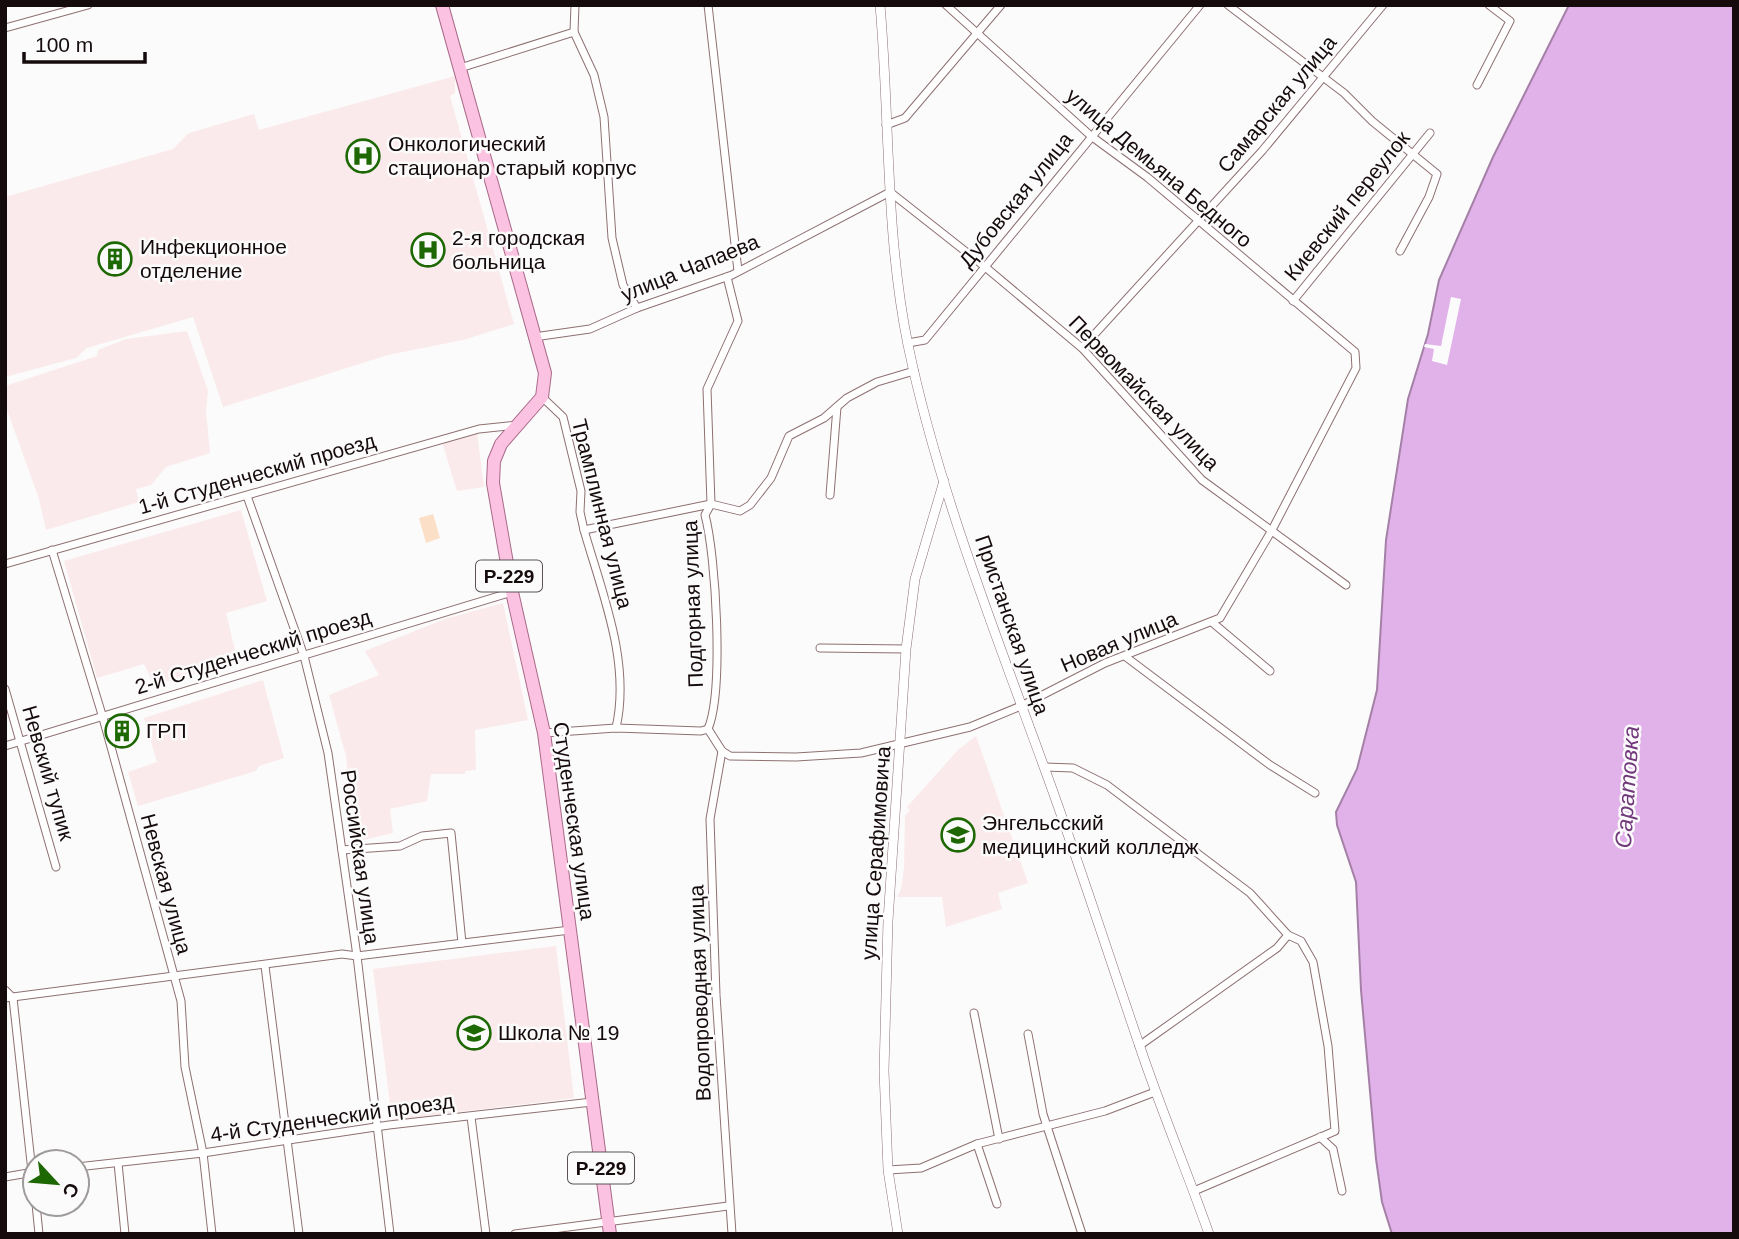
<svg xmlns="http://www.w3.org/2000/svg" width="1739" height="1239" font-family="Arial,sans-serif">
<rect width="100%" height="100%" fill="#fbfbfb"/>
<!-- built -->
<g fill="#fbeaeb">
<polygon points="455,76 455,93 450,96 514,324 463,340 388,355 223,407 193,317 87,348 76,358 5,377 5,197 173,149 189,133 254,114 259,130"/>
<polygon points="187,331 208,391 206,411 210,453 166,467 151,485 136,489 139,502 46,530 39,499 5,404 5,386 97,356 98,350 126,339"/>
<polygon points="477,432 484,487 457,491 442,442"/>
<polygon points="241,510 267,601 226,613 235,650 256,649 258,656 154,685 144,664 97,678 64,561"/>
<polygon points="503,603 528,720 475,730 476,770 465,771 465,774 431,774 427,801 390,809 393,833 355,842 346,756 329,695 379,675 365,651 445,619"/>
<polygon points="263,680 284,758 259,766 256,771 138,806 128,772 157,762 144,718"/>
<polygon points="976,736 1028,883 998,893 1002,909 946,927 942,897 897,897 901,890 904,868 905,816 910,810 907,807 958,750"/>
<polygon points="556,946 574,1098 392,1120 373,969"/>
</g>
<!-- green -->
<polygon fill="#fbdfc6" points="433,514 440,538 426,543 419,518"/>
<!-- water -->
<polygon fill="#e1b2e9" stroke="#a480a7" stroke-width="2" points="1569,5 1734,5 1734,1234 1392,1234 1382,1202 1376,1159 1361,990 1356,882 1337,825 1336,812 1357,769 1377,690 1386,540 1408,399 1428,334 1439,280 1493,157"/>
<!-- pier -->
<polygon fill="#fbfbfb" points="1451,297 1461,299 1447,365 1432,361 1434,349 1424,347 1425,344 1441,346"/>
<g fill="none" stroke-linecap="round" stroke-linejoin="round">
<defs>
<g id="minor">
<polyline points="575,5 574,32 594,75 604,117 612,238 623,285 637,308"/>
<polyline points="708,5 738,271"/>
<polyline points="1228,5 1344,93 1372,121 1437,174 1429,197 1400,251"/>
<polyline points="5,28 88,5"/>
<polyline points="460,68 574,32"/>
<polyline points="1477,85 1510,21 1489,5"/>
<polyline points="886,125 905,118 1001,5"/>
<polyline points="1293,301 1430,133"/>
<polyline points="534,337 590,329 637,308 732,275 890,192 984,266 1082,348 1202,480 1346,585"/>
<polyline points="908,343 925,340 1200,5"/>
<polyline points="1082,348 1262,151 1383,5"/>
<path d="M542,397L563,417L581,491L580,512L584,530C602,593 631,662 616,728"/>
<polyline points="830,495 837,407"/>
<polyline points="247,496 304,656 328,753 357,956 390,1234"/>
<polyline points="584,530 711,504 740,511 750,505 771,478 789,436 824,418 847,398 877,382 914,371"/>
<polyline points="52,550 103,718 181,1001 185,1067 203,1153 212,1234"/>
<polyline points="5,564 479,429 518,425"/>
<polyline points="1213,623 1270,671"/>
<polyline points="820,648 906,649"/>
<polyline points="1126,657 1270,765 1315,793"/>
<polyline points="5,689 56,867"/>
<path d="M708,729C724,691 716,556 705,515L711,504L707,389L738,321L727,277"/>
<polyline points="544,733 616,728 701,731 708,729 722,751 730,756 796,757 861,753 970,727 1021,706 1105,663 1220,618 1272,530 1356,368 1355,352 1147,177 1091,136 946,5"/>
<polyline points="5,746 512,592"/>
<polyline points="722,751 710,819 716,995 732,1234"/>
<polyline points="1045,767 1073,768 1107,785 1250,893 1288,935 1301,941 1313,962 1328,1046 1335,1131 1194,1191"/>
<polyline points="342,850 400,846 422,836 451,833 462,943"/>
<polyline points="265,966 299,1234"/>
<polyline points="5,990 13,998 35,1199"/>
<polyline points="5,998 342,954 357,956 570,930"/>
<polyline points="974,1013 999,1139"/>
<polyline points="1028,1034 1043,1114 1082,1234"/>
<polyline points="1139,1046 1277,948 1288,935"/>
<polyline points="471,1117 486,1234"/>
<polyline points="1320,1137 1333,1149 1342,1191"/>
<polyline points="977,1144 997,1204"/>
<polyline points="118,1163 125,1234"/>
<polyline points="77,1167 203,1153 389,1125 592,1102"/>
<polyline points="888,1170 921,1168 977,1144 1105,1111 1155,1092"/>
<polyline points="5,1177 34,1172"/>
<polyline points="36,1204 39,1234"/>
<polyline points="515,1234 728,1206"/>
</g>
<g id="tertiary">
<path d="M880,5C890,118 885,233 908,345C938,489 994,629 1044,767C1078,859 1108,954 1140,1047C1161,1110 1187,1171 1209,1234"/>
<polyline points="898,1234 888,1170 884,1071 888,921 906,649 915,579 944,481"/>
</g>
<polyline id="primary" points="442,5 545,373 542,397 501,444 494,461 493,483 512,592 544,733 610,1234"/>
</defs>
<!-- minor casing -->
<use href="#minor" stroke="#8e7072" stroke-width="9"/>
<!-- tertiary casing -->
<use href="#tertiary" stroke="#8e7072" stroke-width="10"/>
<!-- primary casing -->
<use href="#primary" stroke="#aa6989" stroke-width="14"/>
<!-- minor -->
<use href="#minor" stroke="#fff" stroke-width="7"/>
<!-- tertiary -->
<use href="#tertiary" stroke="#fff" stroke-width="9"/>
<!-- primary -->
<use href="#primary" stroke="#fbc3e1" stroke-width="12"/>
</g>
<!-- icons -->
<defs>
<symbol id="hospital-ring" viewBox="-11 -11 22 22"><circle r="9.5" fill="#fbfbfb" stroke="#1d6803" stroke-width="1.5"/><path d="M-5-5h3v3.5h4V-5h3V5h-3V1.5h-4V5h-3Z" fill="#1d6803"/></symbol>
<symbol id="building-ring" viewBox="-11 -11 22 22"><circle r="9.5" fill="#fbfbfb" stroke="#1d6803" stroke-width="1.5"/><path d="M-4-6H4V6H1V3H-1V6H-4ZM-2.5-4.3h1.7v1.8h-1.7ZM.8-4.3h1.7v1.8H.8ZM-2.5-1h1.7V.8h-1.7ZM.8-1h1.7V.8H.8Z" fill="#1d6803"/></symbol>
<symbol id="university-ring" viewBox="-11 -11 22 22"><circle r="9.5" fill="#fbfbfb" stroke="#1d6803" stroke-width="1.5"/><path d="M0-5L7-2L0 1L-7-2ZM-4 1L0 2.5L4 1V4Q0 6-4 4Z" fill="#1d6803"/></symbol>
<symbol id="school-ring" viewBox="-11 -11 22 22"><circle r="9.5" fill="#fbfbfb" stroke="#1d6803" stroke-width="1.5"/><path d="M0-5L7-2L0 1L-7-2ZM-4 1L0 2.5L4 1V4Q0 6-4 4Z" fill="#1d6803"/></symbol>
</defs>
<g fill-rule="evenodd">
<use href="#hospital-ring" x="344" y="137" width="38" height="38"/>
<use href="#hospital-ring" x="409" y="231" width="38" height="38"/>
<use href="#building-ring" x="96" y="240" width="38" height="38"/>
<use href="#building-ring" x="103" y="712" width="38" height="38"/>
<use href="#university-ring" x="939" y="816" width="38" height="38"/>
<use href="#school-ring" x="455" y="1014" width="38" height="38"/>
</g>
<g text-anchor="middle" stroke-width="5" stroke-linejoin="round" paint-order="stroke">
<!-- shield labels -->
<g fill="#fbfbfb" stroke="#5b5354" stroke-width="2">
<rect x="476" y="560.5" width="66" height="31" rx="5"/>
<rect x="568" y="1152.5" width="66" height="31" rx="5"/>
</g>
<g font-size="19" font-weight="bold" fill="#160b0c">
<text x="509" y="583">Р-229</text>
<text x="601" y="1175">Р-229</text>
</g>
<!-- street labels -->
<g font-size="21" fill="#160b0c" stroke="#fbfbfb">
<text transform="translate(1277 104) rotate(-50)" y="7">Самарская улица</text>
<text transform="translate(1159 168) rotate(40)" y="7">улица Демьяна Бедного</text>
<text transform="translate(1016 200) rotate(-51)" y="7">Дубовская улица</text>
<text transform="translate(1347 206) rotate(-51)" y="7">Киевский переулок</text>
<text transform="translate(690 268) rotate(-22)" y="7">улица Чапаева</text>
<text transform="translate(1144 393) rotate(46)" y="7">Первомайская улица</text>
<text transform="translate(257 474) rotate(-16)" y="7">1-й Студенческий проезд</text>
<text transform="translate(602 514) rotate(76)" y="7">Трамплинная улица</text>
<text transform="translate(693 604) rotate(-92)" y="7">Подгорная улица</text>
<text transform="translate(1012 625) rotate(71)" y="7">Пристанская улица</text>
<text transform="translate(1119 642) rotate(-23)" y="7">Новая улица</text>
<text transform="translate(253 652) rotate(-17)" y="7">2-й Студенческий проезд</text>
<text transform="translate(48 773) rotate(74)" y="7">Невский тупик</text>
<text transform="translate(574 821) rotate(82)" y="7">Студенческая улица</text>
<text transform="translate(876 853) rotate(-86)" y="7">улица Серафимовича</text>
<text transform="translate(360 857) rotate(82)" y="7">Российская улица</text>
<text transform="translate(166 884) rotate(75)" y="7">Невская улица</text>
<text transform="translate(700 993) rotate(-92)" y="7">Водопроводная улица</text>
<text transform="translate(332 1118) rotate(-8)" y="7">4-й Студенческий проезд</text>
</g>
<!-- poi labels -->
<g font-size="21" fill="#160b0c" stroke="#fbfbfb" text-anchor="start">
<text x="388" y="151">Онкологический<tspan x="388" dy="24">стационар старый корпус</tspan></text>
<text x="452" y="245">2-я городская<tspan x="452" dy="24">больница</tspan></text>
<text x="140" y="254">Инфекционное<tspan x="140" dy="24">отделение</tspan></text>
<text x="146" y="738">ГРП</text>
<text x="982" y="830">Энгельсский<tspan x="982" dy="24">медицинский колледж</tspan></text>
<text x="498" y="1040">Школа № 19</text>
</g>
<!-- water labels -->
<g font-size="23" font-style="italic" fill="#71387b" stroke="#fbfbfb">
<text transform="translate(1627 787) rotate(-86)" y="8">Саратовка</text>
</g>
</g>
<!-- border -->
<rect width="1739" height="1239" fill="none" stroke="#160b0c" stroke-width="14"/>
<!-- north arrow -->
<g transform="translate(56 1183) rotate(116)"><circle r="33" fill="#fbfbfb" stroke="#9f9b9b" stroke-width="2"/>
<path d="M0-5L12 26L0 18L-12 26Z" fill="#1d6803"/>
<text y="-10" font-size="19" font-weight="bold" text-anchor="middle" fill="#160b0c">С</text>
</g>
<!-- scale -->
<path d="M24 52v10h121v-10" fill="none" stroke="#160b0c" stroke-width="3.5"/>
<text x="35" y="52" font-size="21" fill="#160b0c" stroke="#fbfbfb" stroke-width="5" paint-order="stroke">100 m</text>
</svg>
